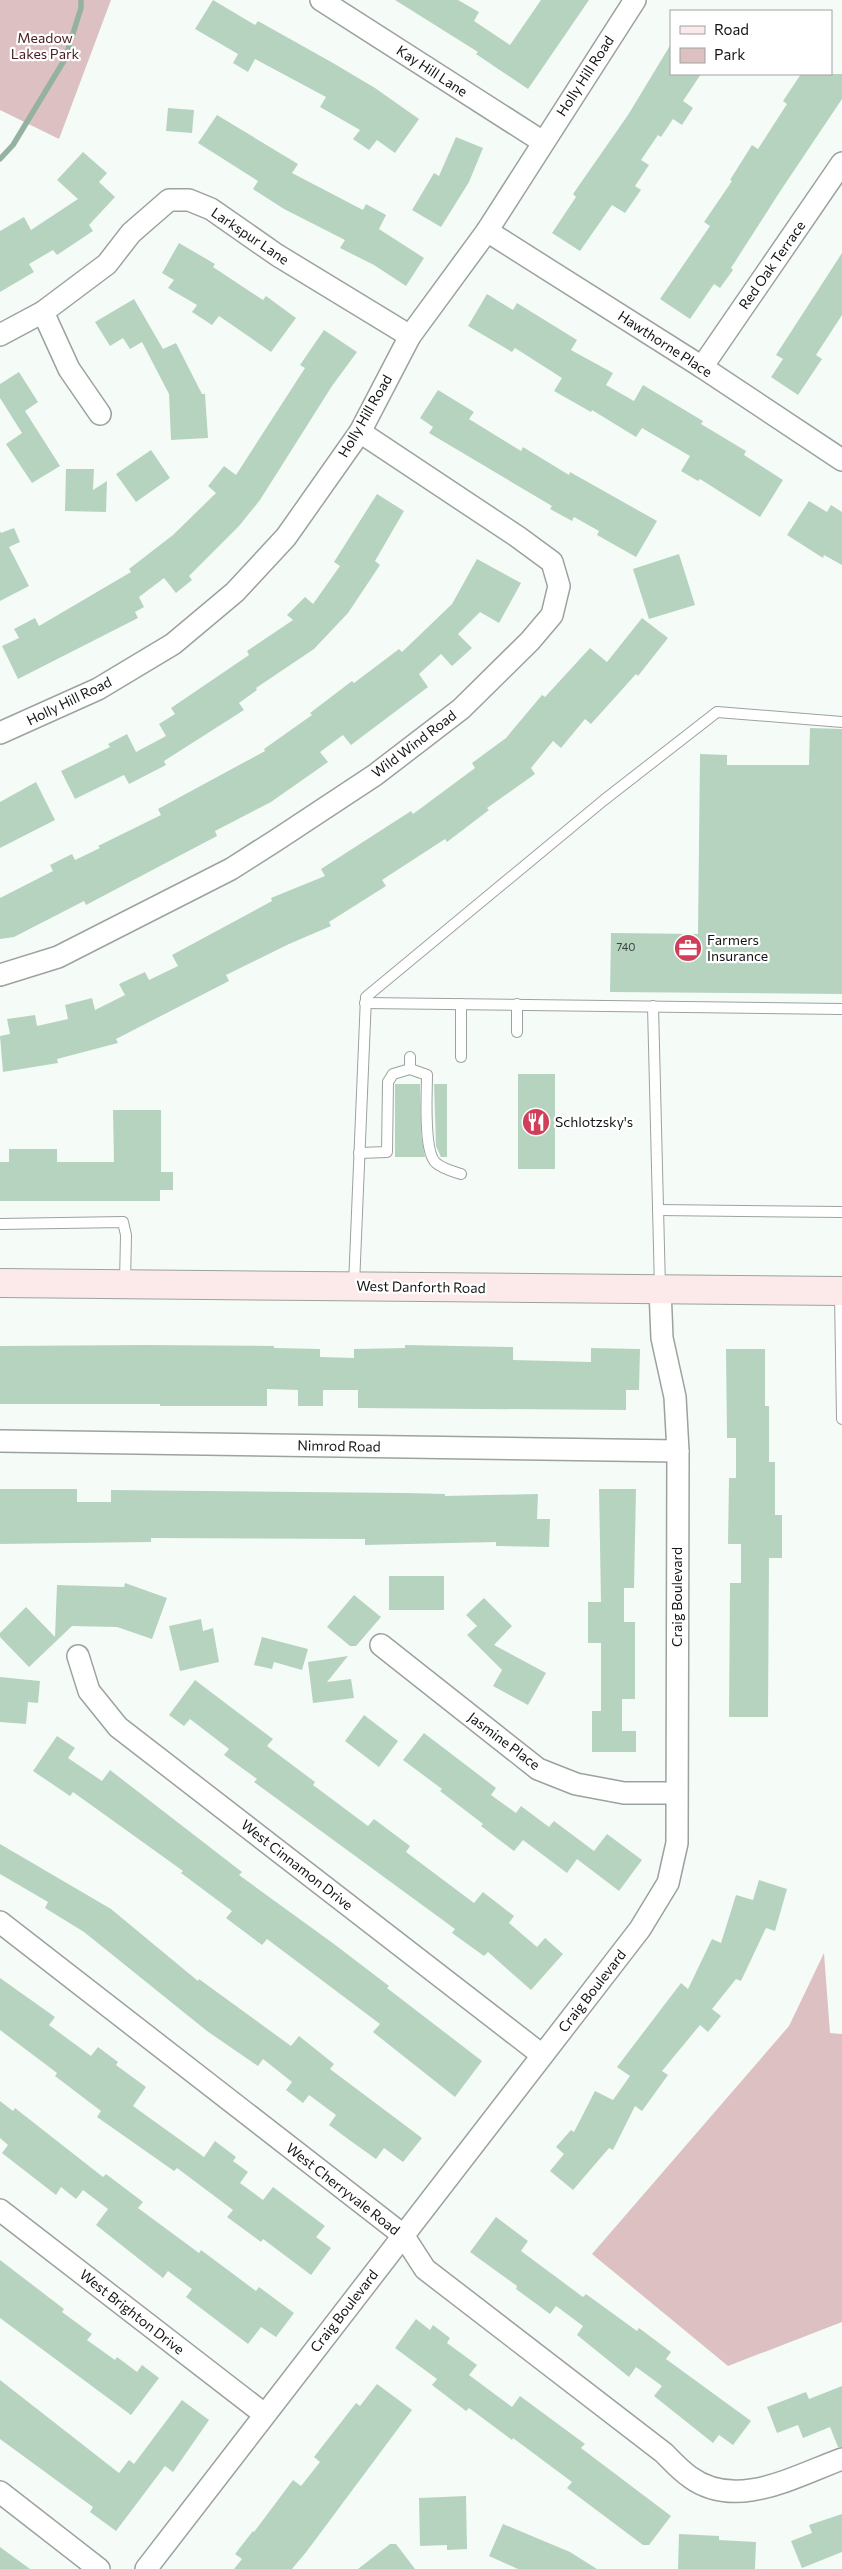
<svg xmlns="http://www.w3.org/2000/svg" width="842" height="2569" font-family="Commissioner,sans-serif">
<rect width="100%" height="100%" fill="#f5fcf7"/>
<!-- green -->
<g fill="#ddc1c2">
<polygon points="0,0 111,0 59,139 0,110"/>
<polygon points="824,1953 830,2033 842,2034 842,2322 728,2366 592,2254 789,2026"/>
</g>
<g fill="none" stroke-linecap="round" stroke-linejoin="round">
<!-- stream -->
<polyline stroke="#95b19f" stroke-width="5.5" points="0,159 13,145 65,59 81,8 81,0"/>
</g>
<!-- building -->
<g fill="#b6d3c0">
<polygon points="213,0 255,25 258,21 333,63 375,88 419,119 395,153 377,140 369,150 353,139 360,130 320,107 326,97 255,59 248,72 233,63 238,54 195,29"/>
<polygon points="395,0 458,0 479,12 474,21 510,45 541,0 589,0 528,89 476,54 478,52"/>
<polygon points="671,44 671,74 701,74 683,101 693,108 682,125 673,119 661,137 658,135 641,160 649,165 635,186 641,190 625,213 612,205 580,251 552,233 576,197 573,194 628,115"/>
<polygon points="801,74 842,74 842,99 781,190 731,268 733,270 720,288 714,284 690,319 660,299 710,226 704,222 732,181 730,180 752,145 758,149 787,104 783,101"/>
<polygon points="168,108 194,110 192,133 166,131"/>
<polygon points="217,115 298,164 292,173 363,210 366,204 386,215 379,229 424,258 406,286 374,265 340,248 345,240 284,209 253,189 258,181 198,143"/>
<polygon points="456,137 483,148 469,182 441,227 412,210 434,173 439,176"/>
<polygon points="83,152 107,173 99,182 115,197 89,225 93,231 57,255 53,250 29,264 34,272 0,292 0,231 24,217 31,230 78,199 57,180"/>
<polygon points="179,243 215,264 213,267 263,300 266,296 296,318 271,352 219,316 212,325 192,312 197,305 168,288 174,280 162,273"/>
<polygon points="842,253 842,315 816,355 822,359 798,395 771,377 783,359 776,355"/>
<polygon points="487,294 513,310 517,303 577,340 571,350 613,373 606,385 634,401 643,385 703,421 701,424 746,451 744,455 783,480 760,517 700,479 698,481 681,471 690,456 642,428 636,437 592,410 591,412 554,391 562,378 515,348 512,352 468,326"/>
<polygon points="134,299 163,349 176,343 202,394 205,394 208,438 171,440 169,394 142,342 130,349 123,338 110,346 95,322"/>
<polygon points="324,330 357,352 332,386 260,500 239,526 189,576 192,580 176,593 164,578 139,597 144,607 135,612 138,618 18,679 2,646 19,638 14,629 35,618 39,626 131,572 129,569 173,535 216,493 208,486 224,466 236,475 305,368 300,365"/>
<polygon points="19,372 38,402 25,411 60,466 32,483 6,444 22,433 0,398 0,384"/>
<polygon points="438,390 474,412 469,419 521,451 523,447 569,475 570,472 657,521 636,557 597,535 599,531 574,517 572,521 550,509 552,506 429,433 433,427 420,418"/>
<polygon points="151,450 170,478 136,502 116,474"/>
<polygon points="66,469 94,469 93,490 107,481 106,512 65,511"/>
<polygon points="377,494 404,511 375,561 380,565 348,613 314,649 256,688 257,690 239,703 244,710 164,761 166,765 129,784 124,775 75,799 61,771 110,747 108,744 127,734 136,752 166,736 159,724 175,714 171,708 249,655 247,651 293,620 287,615 305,597 313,604 340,566 334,562"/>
<polygon points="809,501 827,512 831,505 842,512 842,565 824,555 823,558 787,535"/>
<polygon points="14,528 20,542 9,547 29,586 0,601 0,531 1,533"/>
<polygon points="679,554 695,605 649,619 633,569"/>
<polygon points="477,559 521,583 499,623 480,612 458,634 472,648 452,666 441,654 419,674 428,687 351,745 343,735 320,752 328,762 271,802 215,831 217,836 86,905 84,901 14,937 0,939 0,898 53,871 50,865 72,854 75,860 100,848 98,846 161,815 158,809 265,751 264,749 312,715 310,713 352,681 354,683 399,649 402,652 452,604"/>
<polygon points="642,618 668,638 638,676 636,674 591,724 585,719 561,748 553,741 531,768 535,774 487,808 489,810 447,842 445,839 382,880 386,886 329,922 331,926 289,944 226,975 229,981 116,1039 118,1043 57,1059 58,1063 3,1072 0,1036 10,1034 7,1019 35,1015 37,1026 68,1019 65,1005 92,998 95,1010 125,995 119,984 145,972 149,980 178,966 172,955 272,901 271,898 325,876 321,869 411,811 413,814 475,768 472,763 506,738 542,695 545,697 590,648 607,662"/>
<polygon points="810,728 842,729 842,994 610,992 611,933 698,934 700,754 727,755 727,765 809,765"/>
<polygon points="36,782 55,820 0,848 0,802"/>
<rect x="518" y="1074" width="37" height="95"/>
<polygon points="395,1084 420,1084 421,1135 425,1157 395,1157"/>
<polygon points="434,1084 447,1084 447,1157 441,1157 436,1146"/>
<polygon points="113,1110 161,1110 161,1172 173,1172 173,1190 160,1190 160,1201 0,1201 0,1162 9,1162 9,1149 57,1149 57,1162 114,1162"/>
<polygon points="145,1345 274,1346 274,1348 320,1349 320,1357 354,1358 354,1349 405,1348 405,1345 513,1347 513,1360 591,1362 591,1348 640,1349 639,1390 626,1390 626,1410 358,1408 358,1390 323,1390 323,1406 298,1406 298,1390 267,1389 267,1406 160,1406 160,1404 0,1404 0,1346"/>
<polygon points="726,1349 765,1349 765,1406 769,1406 769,1462 775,1462 775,1515 782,1515 782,1558 769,1558 768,1717 729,1717 730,1583 741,1583 741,1544 728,1544 729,1478 736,1478 736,1438 727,1438"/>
<polygon points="0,1489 77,1489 77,1502 111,1502 111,1490 406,1493 445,1494 445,1496 538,1494 537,1519 550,1519 549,1547 496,1546 496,1542 365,1545 365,1539 151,1538 151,1542 0,1544"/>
<polygon points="599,1489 636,1489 634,1588 624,1588 624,1622 635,1622 635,1699 622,1699 622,1731 636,1731 636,1752 592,1752 592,1711 601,1711 601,1643 588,1643 588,1602 601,1602"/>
<rect x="389" y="1576" width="55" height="34"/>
<polygon points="125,1583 167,1598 152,1639 117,1627 72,1626 29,1667 0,1637 0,1633 26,1607 55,1637 57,1585 124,1587"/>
<polygon points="354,1595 381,1617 356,1646 350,1646 327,1627"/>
<polygon points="484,1598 512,1626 494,1645 546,1673 528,1705 493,1686 502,1670 467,1635 477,1626 466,1615"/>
<polygon points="201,1619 203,1631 213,1628 219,1662 180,1671 169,1626"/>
<polygon points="262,1637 308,1649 302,1670 274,1662 272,1669 254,1665"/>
<polygon points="348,1656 327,1682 351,1679 354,1698 313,1703 308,1662"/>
<polygon points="0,1677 40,1681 38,1703 28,1702 26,1724 0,1722"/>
<polygon points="195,1680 273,1739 267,1746 315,1782 313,1785 368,1826 374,1819 410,1846 406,1852 474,1903 483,1892 514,1916 509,1923 537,1947 545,1938 563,1954 531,1990 488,1952 484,1956 452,1933 455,1929 254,1782 257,1779 224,1755 229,1749 190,1719 184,1726 169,1715"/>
<polygon points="364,1715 398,1741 379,1767 345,1741"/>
<polygon points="424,1733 496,1788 491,1795 516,1813 521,1806 549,1827 554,1821 594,1851 607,1834 642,1860 619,1891 577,1859 567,1873 523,1840 514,1851 481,1826 483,1824 440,1791 442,1789 403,1760"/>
<polygon points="57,1736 75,1748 68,1758 102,1781 110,1770 242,1872 239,1875 334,1944 389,1986 387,1988 482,2061 455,2097 373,2032 380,2024 267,1939 262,1945 226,1918 232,1911 181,1873 183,1871 73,1792 70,1796 33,1771"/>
<polygon points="0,1844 111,1909 198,1981 199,1979 291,2046 299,2036 334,2064 330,2069 422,2138 403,2162 384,2148 376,2159 348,2139 329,2125 336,2115 309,2095 303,2103 286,2090 292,2082 263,2059 258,2066 207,2031 84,1932 45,1908 48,1902 0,1874"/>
<polygon points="759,1880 787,1889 775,1931 766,1928 741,1981 736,1979 712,2009 721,2016 708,2032 700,2025 662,2071 668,2075 642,2111 635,2106 613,2150 609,2148 573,2190 550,2171 564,2154 556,2147 571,2130 574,2132 595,2091 613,2100 630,2076 617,2067 681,1983 688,1989 712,1939 721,1943 736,1895 753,1900"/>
<polygon points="0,1978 55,2017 49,2025 91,2056 98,2047 118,2062 116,2065 146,2087 133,2106 204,2157 215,2141 236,2157 233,2161 248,2172 240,2183 263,2200 273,2187 325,2226 316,2237 331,2248 311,2275 263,2239 261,2242 227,2217 233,2210 177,2168 174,2171 97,2117 101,2111 55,2076 57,2073 0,2030"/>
<polygon points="0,2101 13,2111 15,2108 103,2177 106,2174 143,2202 138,2208 199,2253 201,2250 256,2291 259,2287 294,2313 276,2337 261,2327 248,2344 186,2297 192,2289 168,2271 163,2278 96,2225 108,2209 83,2190 76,2199 61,2187 56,2195 2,2153 8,2145 0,2138"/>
<polygon points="496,2217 528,2241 521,2251 583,2297 586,2294 637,2331 639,2328 671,2352 666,2359 751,2421 733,2445 719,2435 713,2443 654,2396 662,2386 636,2367 629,2377 577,2335 583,2326 556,2306 550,2314 516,2289 517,2286 470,2252"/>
<polygon points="0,2260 64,2309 62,2312 92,2334 87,2340 115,2360 117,2357 137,2372 142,2365 159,2378 131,2415 0,2318"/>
<polygon points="416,2319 430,2330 433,2325 450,2338 447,2343 477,2365 469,2375 512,2407 520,2396 585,2444 581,2448 671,2516 649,2545 643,2545 567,2488 572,2482 513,2438 512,2440 469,2408 466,2411 432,2385 437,2379 395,2348"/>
<polygon points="0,2380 119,2473 129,2460 134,2464 182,2400 209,2420 173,2472 165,2466 116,2531 90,2512 93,2507 0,2439"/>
<polygon points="377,2384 412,2410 307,2551 292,2569 234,2569 242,2559 235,2554 253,2531 254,2532 293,2480 301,2486 320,2462 314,2457 356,2403 360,2406"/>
<polygon points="842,2386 842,2447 838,2447 830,2427 803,2438 798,2425 777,2433 767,2407 806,2392 809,2399"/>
<polygon points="466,2496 467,2549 447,2550 447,2545 420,2546 419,2498"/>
<polygon points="842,2514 842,2552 802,2568 791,2541 812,2533 809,2525"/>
<polygon points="503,2524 570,2552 597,2569 518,2569 489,2556"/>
<polygon points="679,2534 719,2536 719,2540 756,2542 755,2569 678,2569"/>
<polygon points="390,2544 396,2544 415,2569 358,2569"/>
<polygon points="0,2547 30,2569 0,2569"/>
</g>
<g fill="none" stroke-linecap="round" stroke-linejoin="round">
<defs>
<g id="lane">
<polyline points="365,1003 842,1009"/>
<polyline points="653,1006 660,1288"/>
<polyline points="517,1032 517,1004"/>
<polyline points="461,1057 461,1004"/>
<polyline points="410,1069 410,1057"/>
<path d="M359,1153L387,1152L388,1082L393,1074L410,1069L427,1075C427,1093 423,1152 436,1163C443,1169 452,1171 461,1174"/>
<polyline points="658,1210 842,1212"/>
<polyline points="0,1224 123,1222 126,1235 125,1283"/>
<polyline points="354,1285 366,997 604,800 717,712 842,722"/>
<polyline points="840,1293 842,1419"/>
</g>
<g id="street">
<polyline points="321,0 543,142"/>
<polyline points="487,231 702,367 842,460"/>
<polyline points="43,312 69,369 100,414"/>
<polyline points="0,335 43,312 107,264 131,233 169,200 189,200 211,209 277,255 410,336"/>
<polyline points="702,367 842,163"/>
<polyline points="0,733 98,689 173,644 235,592 286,537 360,432 410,336 487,231 635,0"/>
<polyline points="0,975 58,957 231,869 275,841 375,775 461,709 530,641 552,615 559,586 552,562 518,537 360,432"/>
<polyline points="0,1441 678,1451"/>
<polyline points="381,1645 538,1769 576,1784 624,1793 676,1793"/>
<polyline points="78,1656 89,1691 118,1727 542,2055"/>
<path d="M0,1922L403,2235L425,2269L664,2453C672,2461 680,2470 690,2477C736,2511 795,2476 842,2459"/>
<polyline points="0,2210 264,2414"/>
<polyline points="0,2492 99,2569"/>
<polyline points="146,2569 640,1929 668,1883 677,1843 678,1451 675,1397 662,1338 660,1289"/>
</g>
<polyline id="secondary" points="0,1283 842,1291"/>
</defs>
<!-- lane casing -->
<use href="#lane" stroke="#9ca29e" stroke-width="12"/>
<!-- street casing -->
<use href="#street" stroke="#9ca29e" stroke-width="24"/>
<!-- secondary casing -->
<use href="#secondary" stroke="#9ca29e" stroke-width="30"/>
<!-- lane -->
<use href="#lane" stroke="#fff" stroke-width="10"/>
<!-- street -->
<use href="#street" stroke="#fff" stroke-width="21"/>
<!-- secondary -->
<use href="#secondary" stroke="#fce9ea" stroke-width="28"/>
</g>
<!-- icons -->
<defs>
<symbol id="office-disc" viewBox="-11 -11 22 22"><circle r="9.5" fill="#d03f59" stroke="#fff"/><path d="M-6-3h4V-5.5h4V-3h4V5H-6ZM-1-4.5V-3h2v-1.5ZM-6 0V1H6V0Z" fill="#fff"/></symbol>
<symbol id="restaurant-disc" viewBox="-11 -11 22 22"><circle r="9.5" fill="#d03f59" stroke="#fff"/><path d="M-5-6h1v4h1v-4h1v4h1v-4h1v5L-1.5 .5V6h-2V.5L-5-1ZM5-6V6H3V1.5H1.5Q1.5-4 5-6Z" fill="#fff"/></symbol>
</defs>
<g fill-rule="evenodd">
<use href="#office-disc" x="672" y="932" width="32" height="32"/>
<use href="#restaurant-disc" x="520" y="1106" width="32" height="32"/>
</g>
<g text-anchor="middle" stroke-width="4.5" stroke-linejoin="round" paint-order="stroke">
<!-- number labels -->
<g font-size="11" fill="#3c443f">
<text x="626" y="951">740</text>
</g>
<!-- park labels -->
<g font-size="14" fill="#4a1c22" stroke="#fff">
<text x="45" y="43">Meadow<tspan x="45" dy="16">Lakes Park</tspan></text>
</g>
<!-- street labels -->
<g font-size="14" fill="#131514" stroke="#fff">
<text transform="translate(432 71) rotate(33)" y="5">Kay Hill Lane</text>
<text transform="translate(585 76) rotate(-57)" y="5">Holly Hill Road</text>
<text transform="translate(250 236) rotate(34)" y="5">Larkspur Lane</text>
<text transform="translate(772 265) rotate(-55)" y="5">Red Oak Terrace</text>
<text transform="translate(665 344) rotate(33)" y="5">Hawthorne Place</text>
<text transform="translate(365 416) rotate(-60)" y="5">Holly Hill Road</text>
<text transform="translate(69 701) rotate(-26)" y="5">Holly Hill Road</text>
<text transform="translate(414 744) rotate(-37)" y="5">Wild Wind Road</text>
<text transform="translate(421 1287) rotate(1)" y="5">West Danforth Road</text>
<text transform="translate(339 1446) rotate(1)" y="5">Nimrod Road</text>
<text transform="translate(677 1597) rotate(-90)" y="5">Craig Boulevard</text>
<text transform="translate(504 1741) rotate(37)" y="5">Jasmine Place</text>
<text transform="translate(297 1865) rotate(38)" y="5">West Cinnamon Drive</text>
<text transform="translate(592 1991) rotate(-52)" y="5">Craig Boulevard</text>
<text transform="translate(343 2189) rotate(38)" y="5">West Cherryvale Road</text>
<text transform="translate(344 2311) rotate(-52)" y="5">Craig Boulevard</text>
<text transform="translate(132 2312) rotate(38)" y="5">West Brighton Drive</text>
</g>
<!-- poi labels -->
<g font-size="14" fill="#131514" stroke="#fff" text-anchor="start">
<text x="707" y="945">Farmers<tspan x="707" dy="16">Insurance</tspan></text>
<text x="555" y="1127">Schlotzsky's</text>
</g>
</g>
<!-- legend -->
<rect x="670" y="10" width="162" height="65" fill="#ffffff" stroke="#a1a1a1"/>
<rect x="680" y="26" width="25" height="8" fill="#fce9ea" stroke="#a1a1a1"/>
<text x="714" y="35" font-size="15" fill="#131514">Road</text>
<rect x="680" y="48" width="25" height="15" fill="#ddc1c2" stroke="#a1a1a1"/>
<text x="714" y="60" font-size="15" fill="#131514">Park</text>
</svg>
